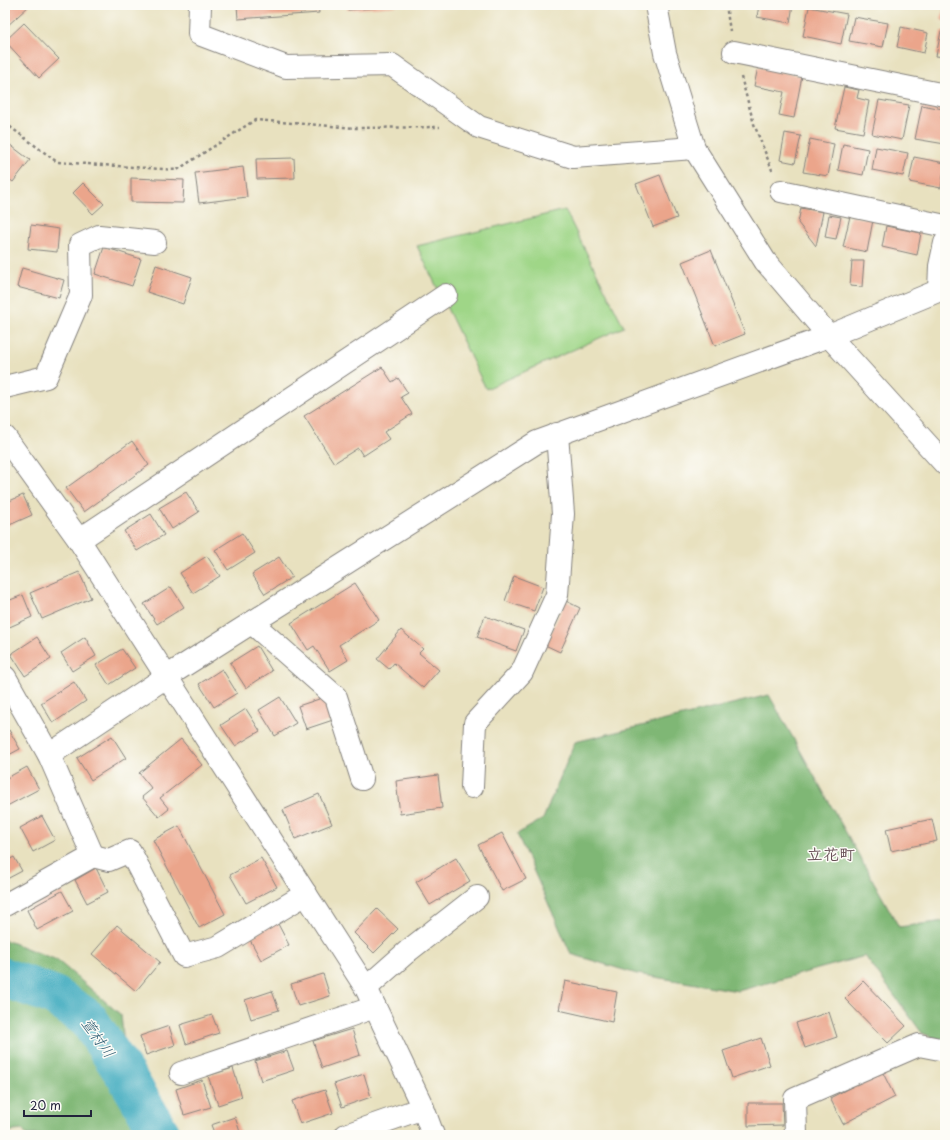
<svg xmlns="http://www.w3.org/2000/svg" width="950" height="1140" font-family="'Playpen Sans','Klee One',sans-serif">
<rect width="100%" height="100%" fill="#fdfcf7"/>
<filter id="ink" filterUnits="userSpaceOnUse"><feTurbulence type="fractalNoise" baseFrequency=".025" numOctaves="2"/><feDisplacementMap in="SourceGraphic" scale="8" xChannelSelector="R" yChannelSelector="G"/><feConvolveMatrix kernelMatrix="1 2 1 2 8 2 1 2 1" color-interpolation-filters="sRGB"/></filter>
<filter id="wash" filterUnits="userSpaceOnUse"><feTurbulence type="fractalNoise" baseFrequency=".012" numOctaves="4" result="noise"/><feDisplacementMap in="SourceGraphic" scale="16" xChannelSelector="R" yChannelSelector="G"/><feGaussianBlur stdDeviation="0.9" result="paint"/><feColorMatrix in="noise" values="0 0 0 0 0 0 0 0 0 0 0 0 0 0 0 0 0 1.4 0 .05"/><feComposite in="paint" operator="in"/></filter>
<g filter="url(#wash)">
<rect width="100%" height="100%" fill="#e8e1bf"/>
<!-- green -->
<polygon fill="#9fd687" stroke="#607c61" points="565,210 624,327 486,389 417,246"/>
<!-- forest -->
<g fill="#7fb774" stroke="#506c58">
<polygon points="769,695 899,927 945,921 945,1042 922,1033 865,956 738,991 637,974 571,954 517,834 543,819 575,742"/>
<polygon points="5,940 57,960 121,1015 125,1054 166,1135 26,1135 23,1130 5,1132"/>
</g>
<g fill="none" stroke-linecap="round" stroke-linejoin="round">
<!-- river -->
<polyline stroke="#40abbf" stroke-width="40" points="5,978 53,995 88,1019 129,1081 161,1135"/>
</g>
<g id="blocks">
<!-- building -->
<g fill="#eba58b">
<polygon points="5,5 30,5 5,28"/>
<polygon points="237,5 318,5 319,13 238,19"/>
<polygon points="347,5 397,5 397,6 347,10"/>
<polygon points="759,5 793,5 790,23 757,17"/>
<polygon points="912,5 922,5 922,8"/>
<polygon points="944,5 945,5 945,21 941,20"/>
<polygon points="809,7 847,14 841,44 803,36"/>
<polygon points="854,17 888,23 883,47 849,41"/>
<polygon points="24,23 59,59 39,78 5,41"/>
<polygon points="901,27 928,33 924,53 897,47"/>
<polygon points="941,31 945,32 945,57 936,56"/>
<polygon points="758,67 802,76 794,118 779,115 784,92 754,86"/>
<polygon points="844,87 859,90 857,98 869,101 863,133 835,128"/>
<polygon points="879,100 909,105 902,140 872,134"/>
<polygon points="922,105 943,109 941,118 945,119 945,144 915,139"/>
<polygon points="785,133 801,136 795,163 780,160"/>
<polygon points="810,139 834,144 828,176 803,172"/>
<polygon points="5,141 30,160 13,182 5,176"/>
<polygon points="843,144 868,149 863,175 838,170"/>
<polygon points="876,147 908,153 903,176 872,170"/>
<polygon points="914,157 945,163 941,188 909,182"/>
<polygon points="294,158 295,178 257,179 256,159"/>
<polygon points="243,167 247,197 199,203 195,173"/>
<polygon points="660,175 677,218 653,227 636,184"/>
<polygon points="131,178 184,180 183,203 131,202"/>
<polygon points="83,183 104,204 93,214 73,193"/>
<polygon points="801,208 823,212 816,246 798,223"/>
<polygon points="829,215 841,217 836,239 825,237"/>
<polygon points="850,216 873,220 867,252 843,247"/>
<polygon points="31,225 59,229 57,252 28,249"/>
<polygon points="886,226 921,233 917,255 882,247"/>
<polygon points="104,247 141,259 132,286 95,274"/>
<polygon points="711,250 745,334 715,346 682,262"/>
<polygon points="852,261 864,261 862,287 850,286"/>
<polygon points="156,265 192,277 183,304 147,292"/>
<polygon points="22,268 64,280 59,298 17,287"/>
<polygon points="382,367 392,382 398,378 408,393 401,397 412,414 384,432 389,439 363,456 358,448 334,463 304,416"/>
<polygon points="132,441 149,465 84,512 66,488"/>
<polygon points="186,492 199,512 172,529 159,508"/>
<polygon points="23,495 32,515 5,527 5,503"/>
<polygon points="151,514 164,535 137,551 124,531"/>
<polygon points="242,533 255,553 228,570 215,550"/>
<polygon points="207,556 220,576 193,593 180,573"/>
<polygon points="279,557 292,577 265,594 252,574"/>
<polygon points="79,572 91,598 42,619 30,593"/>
<polygon points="514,576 543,587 534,611 505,601"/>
<polygon points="355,583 379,620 339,645 348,660 330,671 314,646 308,650 291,623"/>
<polygon points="171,587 184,607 157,624 144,604"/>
<polygon points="23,595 32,617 5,629 5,602"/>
<polygon points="566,601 580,608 560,652 545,645"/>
<polygon points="485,616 524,630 516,651 477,637"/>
<polygon points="401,630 423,649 419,653 439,670 423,688 394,663 389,669 377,659"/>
<polygon points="37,637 51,659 25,676 11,654"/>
<polygon points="85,637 96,656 72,671 61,653"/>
<polygon points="257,646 272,671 246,688 230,663"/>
<polygon points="122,649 135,668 109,685 96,665"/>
<polygon points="222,669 237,693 214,707 199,684"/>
<polygon points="74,682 86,701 53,723 41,703"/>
<polygon points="280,697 296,723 275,736 259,710"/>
<polygon points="325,697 333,720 306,729 298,706"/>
<polygon points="246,709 260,731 235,746 221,725"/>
<polygon points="9,730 20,749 5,757 5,732"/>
<polygon points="112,736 126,758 91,780 77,758"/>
<polygon points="181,739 202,765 160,798 169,809 159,817 142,797 152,789 139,773"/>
<polygon points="27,767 39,789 7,806 5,801 5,779"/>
<polygon points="438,775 442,808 400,814 396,781"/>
<polygon points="319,794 332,824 295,839 283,810"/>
<polygon points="42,816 55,840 33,852 20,828"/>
<polygon points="932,819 937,841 891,851 886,829"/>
<polygon points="179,826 225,914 199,928 153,840"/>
<polygon points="502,833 526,879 502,891 478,845"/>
<polygon points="14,857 22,871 5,880 5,862"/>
<polygon points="261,858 277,887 246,903 230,875"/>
<polygon points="456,858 470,881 430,905 416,882"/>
<polygon points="96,868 108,892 87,903 75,880"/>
<polygon points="62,891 73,911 37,930 27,910"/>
<polygon points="377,909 398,929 374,953 354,933"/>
<polygon points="277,922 289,945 261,960 249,938"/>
<polygon points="117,925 160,962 136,991 92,954"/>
<polygon points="323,974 330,996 298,1006 291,984"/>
<polygon points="565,981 617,992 612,1022 559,1010"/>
<polygon points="863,981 906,1026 888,1043 845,999"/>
<polygon points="272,991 279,1010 251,1019 245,1000"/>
<polygon points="829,1012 837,1037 805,1048 796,1023"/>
<polygon points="212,1015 219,1033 186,1044 180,1025"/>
<polygon points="169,1026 175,1045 146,1055 140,1036"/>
<polygon points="352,1029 360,1055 322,1068 313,1041"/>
<polygon points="761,1038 770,1065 732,1078 723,1051"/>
<polygon points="287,1051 294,1070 261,1081 255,1061"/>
<polygon points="233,1068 242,1097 218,1105 208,1076"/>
<polygon points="882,1071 895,1097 843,1124 830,1098"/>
<polygon points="364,1074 371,1097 342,1107 334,1084"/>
<polygon points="202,1080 211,1107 184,1115 176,1089"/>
<polygon points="325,1090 333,1113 300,1124 292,1101"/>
<polygon points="748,1103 782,1103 783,1125 748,1126"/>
<polygon points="235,1117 241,1135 215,1135 211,1125"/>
</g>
</g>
</g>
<g filter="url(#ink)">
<use href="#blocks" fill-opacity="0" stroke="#85827d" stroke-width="1"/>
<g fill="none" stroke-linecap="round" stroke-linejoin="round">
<defs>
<g id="minor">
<polyline points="200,5 199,34 286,67 392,65 479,127 573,157 694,148"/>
<polyline points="656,5 665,53 694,148 765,261 829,336 945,464"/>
<polyline points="734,52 945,95"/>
<polyline points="781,191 945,226"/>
<polyline points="939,290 940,266 945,243"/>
<polyline points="5,387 46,377 81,295 80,245 99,236 155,242"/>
<polyline points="5,437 79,540 366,988 423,1108 433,1135"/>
<polyline points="79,540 446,295"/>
<polyline points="252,623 336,697 362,779"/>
<polyline points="5,677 49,755 93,856 5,905"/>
<polyline points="49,755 166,677 537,442 829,336 945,288"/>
<polyline points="472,787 475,723 522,672 557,595 563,514 557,434"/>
<polyline points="93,856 109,860 130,851 184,956 218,947 306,894"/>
<polyline points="366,988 408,951 477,897"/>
<polyline points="181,1073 375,1007"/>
<polyline points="346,1135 423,1108"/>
<polyline points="796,1135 795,1099 919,1045 945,1050"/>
</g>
</defs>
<!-- minor casing -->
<use href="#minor" stroke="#85827d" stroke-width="24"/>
<!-- path -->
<g stroke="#85827d" stroke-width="2.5" stroke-dasharray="3 3" stroke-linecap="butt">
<polyline points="726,5 730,31"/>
<polyline points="741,77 754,124 772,170"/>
<polyline points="5,123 57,162 177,170 255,120 356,128 440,127"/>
</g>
<!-- minor -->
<use href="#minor" stroke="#fff" stroke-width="22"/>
</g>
</g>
<g text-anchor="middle" stroke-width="3" stroke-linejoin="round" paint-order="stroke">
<!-- water labels -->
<g font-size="15" font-style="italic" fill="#306076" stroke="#fdfcf7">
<text transform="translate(98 1038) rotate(55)" y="5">萱村川</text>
</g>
<!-- quarter labels -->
<g font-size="16" font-weight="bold" fill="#685057" stroke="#fdfcf7">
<text x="831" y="860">立花町</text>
</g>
</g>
<!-- margin -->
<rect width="950" height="1140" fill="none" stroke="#fdfcf7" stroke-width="20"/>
<!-- scale -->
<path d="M24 1110v6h67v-6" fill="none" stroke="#22223b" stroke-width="2"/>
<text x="30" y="1110" font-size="12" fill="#22223b" stroke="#fdfcf7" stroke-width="3" paint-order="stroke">20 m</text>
</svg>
